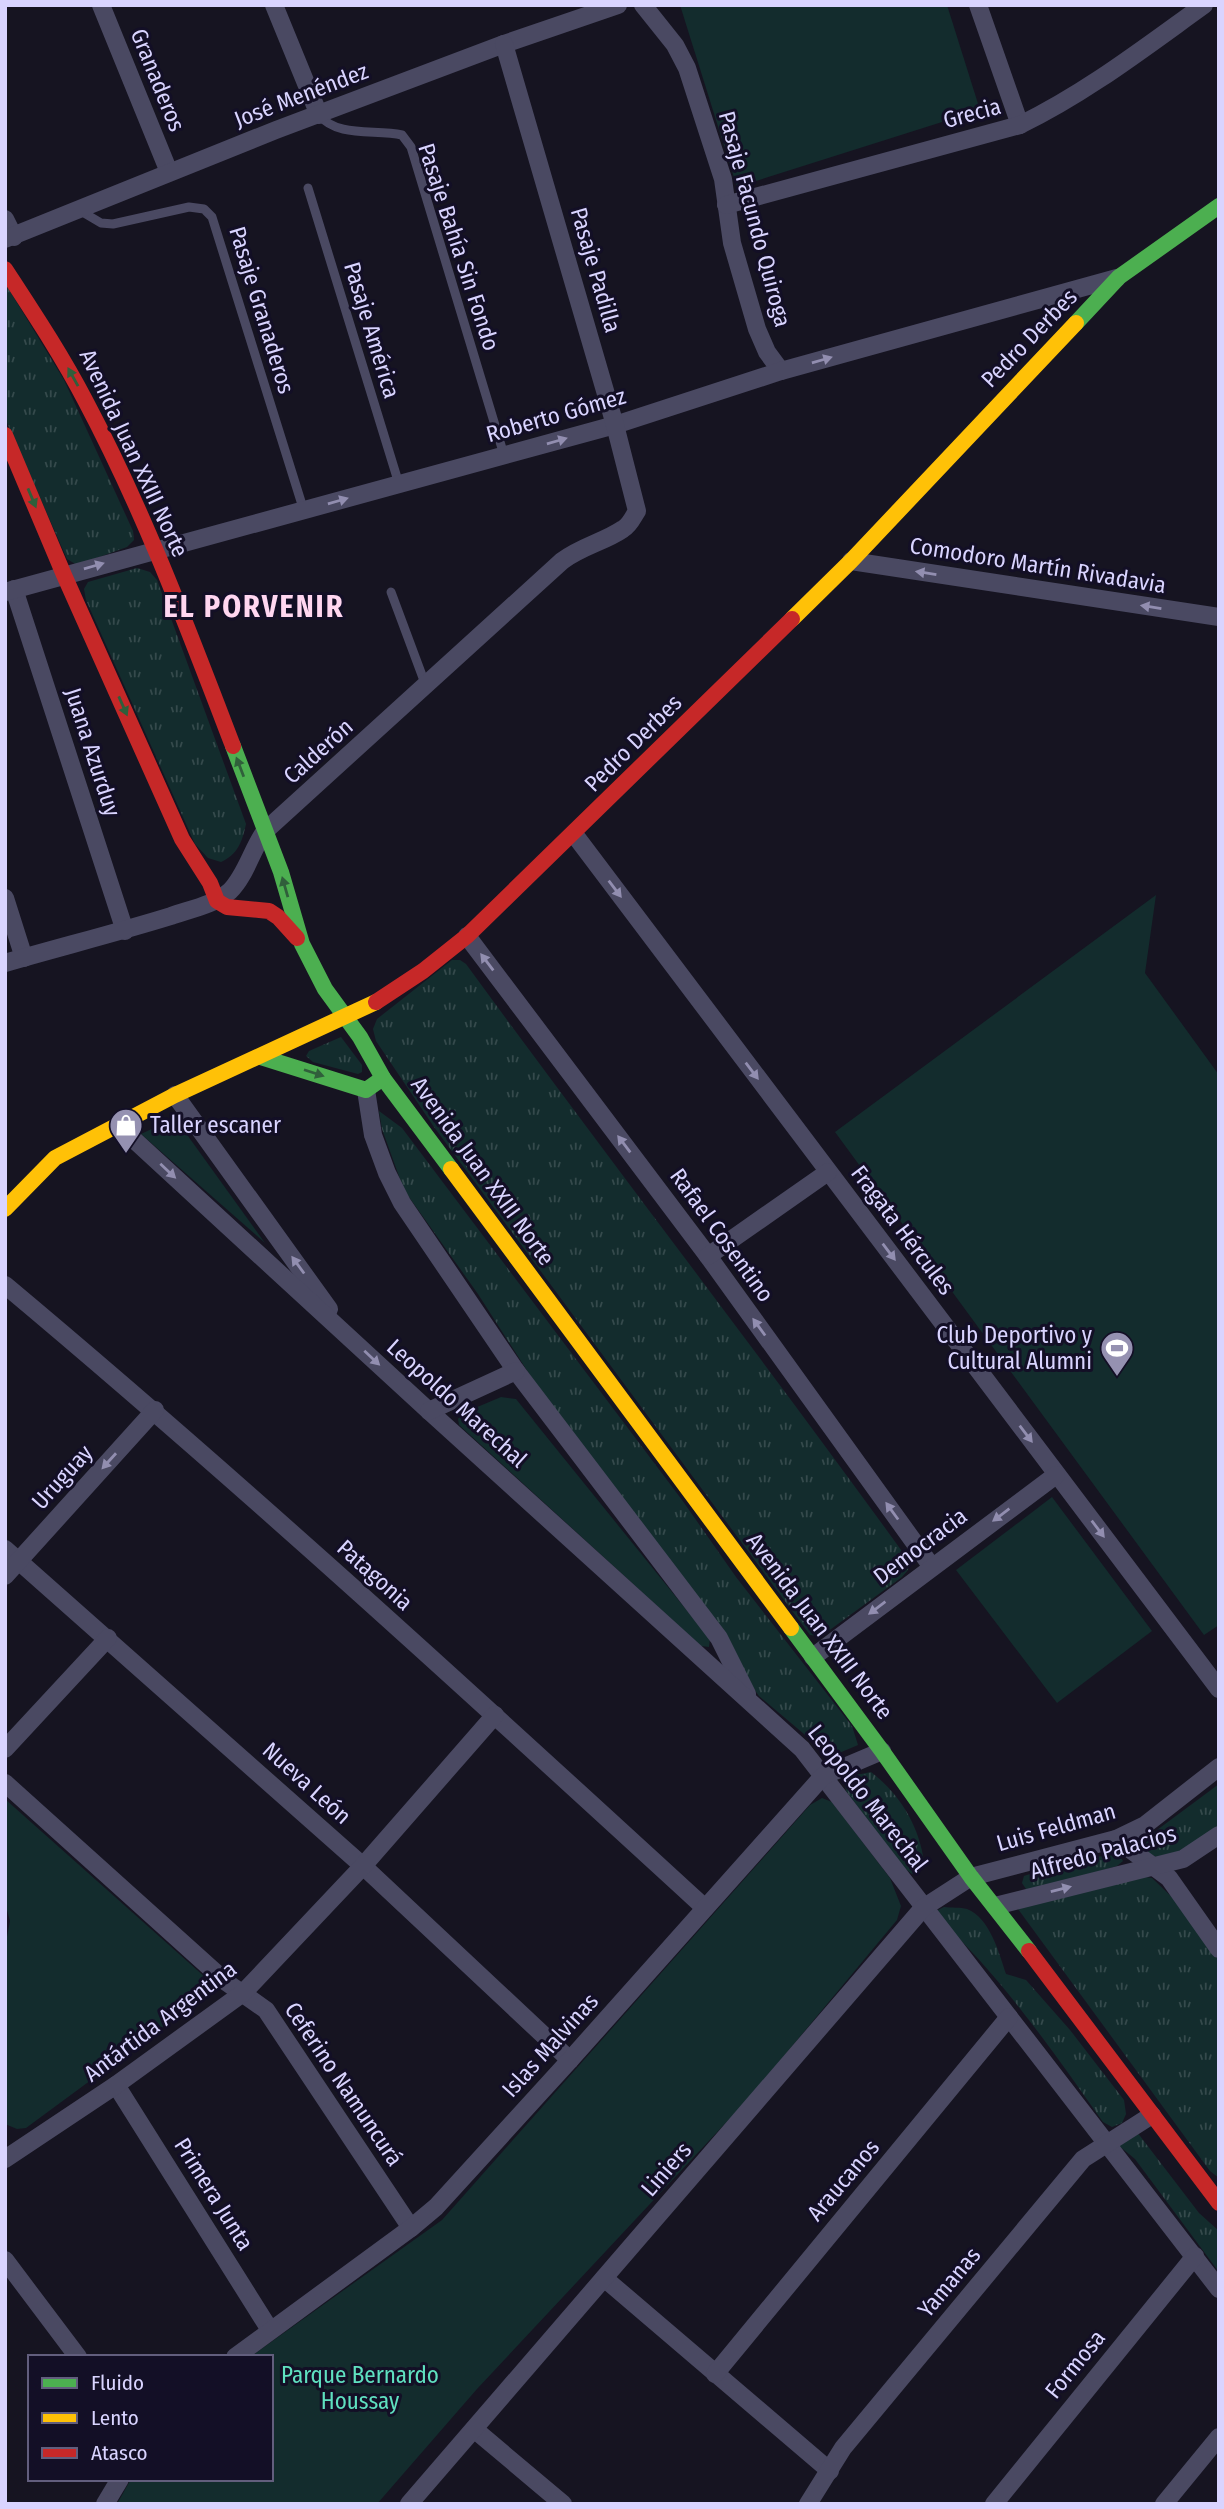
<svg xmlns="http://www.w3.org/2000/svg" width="1224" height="2509" font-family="'Fira Sans Condensed',sans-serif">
<defs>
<pattern id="grass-tufts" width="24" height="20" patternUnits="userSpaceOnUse" patternTransform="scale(1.75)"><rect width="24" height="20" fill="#132c2d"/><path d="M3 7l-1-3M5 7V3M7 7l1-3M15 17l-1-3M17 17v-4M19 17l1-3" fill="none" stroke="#354a4c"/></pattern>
</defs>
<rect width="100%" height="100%" fill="#161421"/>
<!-- grass -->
<g fill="url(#grass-tufts)">
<polygon points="5,283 64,380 133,531 134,540 127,547 77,565 67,559 5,418"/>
<path d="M137,568L150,572L157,580L246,824C242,842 238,854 221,862L208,858L195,844L86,600L84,589L88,582Z"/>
<path d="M452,960H460L466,964C612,1164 764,1360 909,1561L908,1570L902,1577L827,1632L817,1636L810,1635L434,1127L376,1041L373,1029L377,1019Z"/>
<polygon points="341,1037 362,1065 362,1072 358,1074 313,1062 306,1056 309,1051"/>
<polygon points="379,1111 402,1128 682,1500 736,1577 852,1726 858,1745 839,1753 817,1745 759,1696 553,1411 478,1294 404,1190 382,1129"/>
<path d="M871,1772C900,1794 919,1826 924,1862L919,1871L912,1874L904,1868L846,1791L845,1784L856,1775Z"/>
<polygon points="1219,1784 1219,1827 1164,1860 1146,1853 1146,1843 1153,1833"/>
<polygon points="1119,1855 1123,1861 1117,1866 1036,1890 1026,1889 1022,1883 1024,1876 1079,1858"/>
<polygon points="1140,1876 1152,1878 1178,1903 1219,1961 1219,2178 1210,2171 1015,1905"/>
<path d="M944,1907C951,1908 960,1907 967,1909C990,1918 999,1953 1006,1974L1026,1980L1070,2030L1124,2100L1126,2114L1122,2123L1112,2127L1103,2122C1052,2050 1001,1976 936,1916V1911Z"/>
<polygon points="1137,2132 1199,2213 1219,2231 1219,2272 1135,2159 1118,2145"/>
</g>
<!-- park -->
<g fill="#132c2d">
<polygon points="680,5 947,5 980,110 737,187"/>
<polygon points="1156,895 1145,973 1219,1075 1219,1625 1204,1635 835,1132"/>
<polygon points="175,1118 265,1243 141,1134"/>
<polygon points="501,1397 516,1399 710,1639 709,1647 701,1646 459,1425 458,1419 463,1413"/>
<polygon points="1052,1497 1152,1631 1057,1703 956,1570"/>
<polygon points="822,1798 832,1802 890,1878 901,1906 897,1920 749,2098 477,2389 377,2504 117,2504 131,2479 271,2479 271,2357 250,2357 442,2220 810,1805"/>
<polygon points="5,1799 206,1978 210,1987 205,1996 26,2128 17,2129 5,2124 5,1947 10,1921 5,1903"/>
</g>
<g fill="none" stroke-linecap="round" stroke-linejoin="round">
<!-- lane -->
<g stroke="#4a4962" stroke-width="9">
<path d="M319,115C338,138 374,129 402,135L411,147L504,455"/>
<polyline points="308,188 399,484"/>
<polyline points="79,210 101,223 113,224 189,207 204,209 212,217 304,511"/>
<polyline points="391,592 426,686"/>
</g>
<!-- street -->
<g stroke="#4a4962" stroke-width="18">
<polyline points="101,5 169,172"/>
<polyline points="274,5 319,115"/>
<polyline points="643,5 675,45 687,68 723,179 732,243 757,329 767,352 781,371"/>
<polyline points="978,5 1020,125"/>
<path d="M726,205L1020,125C1086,93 1144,48 1204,5"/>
<polyline points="5,219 14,237"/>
<polyline points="5,239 276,130 504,44 618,5"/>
<polyline points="851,561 1219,617"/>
<polyline points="14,589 125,931"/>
<polyline points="5,592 615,425 781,371 1117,278"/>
<polyline points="574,834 1219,1689"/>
<polyline points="5,898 24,958"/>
<polyline points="467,936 708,1256 932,1567"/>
<path d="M5,963C60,947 116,933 171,916C191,909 214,905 230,891C246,875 252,849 265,831L562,561C582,546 604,542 623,529C630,525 633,517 637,511L615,425L504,44"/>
<polyline points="366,1090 373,1135 387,1173 402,1203 516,1371 719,1638 747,1694"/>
<polyline points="175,1095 329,1309"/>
<polyline points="118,1125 429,1411 802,1749 1219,2289"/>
<polyline points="708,1256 828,1172"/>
<path d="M5,1285C245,1486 475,1697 705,1908"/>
<polyline points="429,1411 516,1371"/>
<polyline points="5,1549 363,1866 570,2060"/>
<polyline points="5,1576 155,1410"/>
<polyline points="813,1657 1056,1475"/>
<polyline points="5,1749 108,1638"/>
<polyline points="5,1783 226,1982 266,2010 411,2228"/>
<polyline points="1116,1839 1169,1878 1219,1949"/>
<polyline points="995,1906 1183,1859 1219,1835"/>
<polyline points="116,2085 270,2330"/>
<polyline points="5,2159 116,2085 243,1993 363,1866 495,1715"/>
<polyline points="5,2260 78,2357"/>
<polyline points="604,2278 830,2471"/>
<polyline points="235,2357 411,2228 436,2207 570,2060 823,1776 882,1751"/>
<polyline points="715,2374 1009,2017"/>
<polyline points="474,2429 563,2504"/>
<polyline points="105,2504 120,2479"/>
<polyline points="409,2504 923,1908 971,1877 1116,1839 1145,1825 1219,1767"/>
<polyline points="808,2504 843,2448 1083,2159 1152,2115"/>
<polyline points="994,2504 1195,2256"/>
<polyline points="1164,2504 1219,2437"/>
</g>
<!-- fast -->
<g stroke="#4caf50" stroke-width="16">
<polyline points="1076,323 1119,277 1219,206"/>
<polyline points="233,746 281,872 302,944 325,989 360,1037 383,1078 451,1169"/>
<polyline points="261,1057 366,1090 383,1078"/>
<polyline points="791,1628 882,1751 971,1877 1029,1951"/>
</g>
<!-- slow -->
<g stroke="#ffc107" stroke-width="16">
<polyline points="792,619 851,561 1076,323"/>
<polyline points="451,1169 791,1628"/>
<polyline points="5,1209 55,1158 175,1095 376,1002"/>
</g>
<!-- jam -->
<g stroke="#c62828" stroke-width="16">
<path d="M5,269C33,312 61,354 85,400C144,511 188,629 233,746"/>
<polyline points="5,435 64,575 182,839 210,883 217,901 227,907 269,911 278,917 297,938"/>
<polyline points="376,1002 423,971 467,936 792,619"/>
<polyline points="1029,1951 1219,2203"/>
</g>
</g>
<!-- one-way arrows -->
<defs><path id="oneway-solid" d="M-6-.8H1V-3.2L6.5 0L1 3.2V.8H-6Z" transform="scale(1.75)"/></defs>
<g fill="#928eb0">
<use href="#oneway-solid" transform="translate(822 360) rotate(-16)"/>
<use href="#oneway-solid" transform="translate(557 441) rotate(-16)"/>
<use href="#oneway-solid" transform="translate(338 501) rotate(-16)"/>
<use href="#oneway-solid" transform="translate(94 566) rotate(-16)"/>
<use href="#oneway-solid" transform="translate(926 573) rotate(-171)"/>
<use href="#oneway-solid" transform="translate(1151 607) rotate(-171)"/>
<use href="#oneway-solid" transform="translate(615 889) rotate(53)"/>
<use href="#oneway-solid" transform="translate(487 962) rotate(-127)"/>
<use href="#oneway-solid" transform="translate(752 1071) rotate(53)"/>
<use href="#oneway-solid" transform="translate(624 1144) rotate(-127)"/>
<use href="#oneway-solid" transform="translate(168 1171) rotate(43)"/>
<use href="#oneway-solid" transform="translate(889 1252) rotate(53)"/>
<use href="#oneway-solid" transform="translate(298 1265) rotate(-126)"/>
<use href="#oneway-solid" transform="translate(759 1327) rotate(-126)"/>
<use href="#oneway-solid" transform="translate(372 1358) rotate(43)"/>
<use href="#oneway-solid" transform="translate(1026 1434) rotate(53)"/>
<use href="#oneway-solid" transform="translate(109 1461) rotate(132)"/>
<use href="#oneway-solid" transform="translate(892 1511) rotate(-126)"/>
<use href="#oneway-solid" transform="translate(1001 1515) rotate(143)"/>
<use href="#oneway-solid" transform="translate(1098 1529) rotate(53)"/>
<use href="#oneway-solid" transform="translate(877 1608) rotate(143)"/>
<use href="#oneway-solid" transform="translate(1061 1889) rotate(-14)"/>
</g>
<g fill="#305f3b">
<use href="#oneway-solid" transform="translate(73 377) rotate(-119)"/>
<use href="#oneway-solid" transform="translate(32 498) rotate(67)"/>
<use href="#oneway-solid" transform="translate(123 706) rotate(66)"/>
<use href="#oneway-solid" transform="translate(240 767) rotate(-111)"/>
<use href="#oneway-solid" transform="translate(285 887) rotate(-106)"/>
<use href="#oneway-solid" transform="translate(314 1073) rotate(18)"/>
</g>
<!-- icons -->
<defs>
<symbol id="shop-pin" viewBox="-11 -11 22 30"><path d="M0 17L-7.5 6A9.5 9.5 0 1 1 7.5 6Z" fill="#9591b1" stroke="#130f26"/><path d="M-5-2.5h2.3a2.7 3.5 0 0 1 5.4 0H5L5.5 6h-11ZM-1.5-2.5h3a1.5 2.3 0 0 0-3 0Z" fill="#fff"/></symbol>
<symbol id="stadium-pin" viewBox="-11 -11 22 30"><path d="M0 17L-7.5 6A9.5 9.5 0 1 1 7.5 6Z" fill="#9591b1" stroke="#130f26"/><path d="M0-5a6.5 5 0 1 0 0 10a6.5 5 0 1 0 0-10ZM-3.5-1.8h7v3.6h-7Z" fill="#fff"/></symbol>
</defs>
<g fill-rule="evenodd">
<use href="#shop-pin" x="107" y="1106" width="38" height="52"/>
<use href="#stadium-pin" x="1098" y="1329" width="38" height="52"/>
</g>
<g text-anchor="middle" stroke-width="6" stroke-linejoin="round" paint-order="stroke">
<!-- street labels -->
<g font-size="23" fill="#d9d4ff" stroke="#130f26">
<text transform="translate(158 80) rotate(68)" y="8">Granaderos</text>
<text transform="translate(301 95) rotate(-21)" y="8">José Menéndez</text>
<text transform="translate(972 113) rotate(-15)" y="8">Grecia</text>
<text transform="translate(755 219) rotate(75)" y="8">Pasaje Facundo Quiroga</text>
<text transform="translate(459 247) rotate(72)" y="8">Pasaje Bahía Sin Fondo</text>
<text transform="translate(596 270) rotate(74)" y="8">Pasaje Padilla</text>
<text transform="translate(262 310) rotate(73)" y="8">Pasaje Granaderos</text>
<text transform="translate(372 330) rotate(73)" y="8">Pasaje América</text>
<text transform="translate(1029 338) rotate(-46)" y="8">Pedro Derbes</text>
<text transform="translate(556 415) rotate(-16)" y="8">Roberto Gómez</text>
<text transform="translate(134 453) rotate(65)" y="8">Avenida Juan XXIII Norte</text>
<text transform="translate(1038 565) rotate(9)" y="8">Comodoro Martín Rivadavia</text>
<text transform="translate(633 743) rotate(-45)" y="8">Pedro Derbes</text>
<text transform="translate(318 751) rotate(-42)" y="8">Calderón</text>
<text transform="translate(93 752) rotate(72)" y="8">Juana Azurduy</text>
<text transform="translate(483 1171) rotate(54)" y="8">Avenida Juan XXIII Norte</text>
<text transform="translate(903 1230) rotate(53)" y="8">Fragata Hércules</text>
<text transform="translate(722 1235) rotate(54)" y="8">Rafael Cosentino</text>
<text transform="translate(457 1403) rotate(42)" y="8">Leopoldo Marechal</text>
<text transform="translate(62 1477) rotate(-48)" y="8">Uruguay</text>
<text transform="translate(920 1546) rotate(-37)" y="8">Democracia</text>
<text transform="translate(375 1575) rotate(42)" y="8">Patagonia</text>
<text transform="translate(820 1626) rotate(53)" y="8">Avenida Juan XXIII Norte</text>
<text transform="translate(307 1783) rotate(42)" y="8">Nueva León</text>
<text transform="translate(868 1798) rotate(52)" y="8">Leopoldo Marechal</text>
<text transform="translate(1056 1827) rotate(-16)" y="8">Luis Feldman</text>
<text transform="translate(1103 1852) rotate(-15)" y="8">Alfredo Palacios</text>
<text transform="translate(160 2021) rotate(-37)" y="8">Antártida Argentina</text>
<text transform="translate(550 2045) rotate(-48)" y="8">Islas Malvinas</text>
<text transform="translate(344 2084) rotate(56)" y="8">Ceferino Namuncurá</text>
<text transform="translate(666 2169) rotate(-49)" y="8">Liniers</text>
<text transform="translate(843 2180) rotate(-50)" y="8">Araucanos</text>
<text transform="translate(214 2194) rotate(58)" y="8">Primera Junta</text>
<text transform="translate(949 2282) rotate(-50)" y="8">Yamanas</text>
<text transform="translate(1075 2364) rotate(-51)" y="8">Formosa</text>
</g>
<!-- poi labels -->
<g font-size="23" fill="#d9d4ff" stroke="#130f26" text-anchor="start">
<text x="150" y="1133">Taller escaner</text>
<text x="1092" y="1343" text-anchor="end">Club Deportivo y<tspan x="1092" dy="26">Cultural Alumni</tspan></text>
</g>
<!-- park labels -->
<g font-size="23" fill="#5fe0c0" stroke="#130f26">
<text x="360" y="2383">Parque Bernardo<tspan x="360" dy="26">Houssay</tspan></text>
</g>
<!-- district labels -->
<g font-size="30" font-weight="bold" letter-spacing="2" fill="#ffd6f0" stroke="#130f26">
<text x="254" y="617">EL PORVENIR</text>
</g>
</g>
<!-- border -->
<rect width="1224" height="2509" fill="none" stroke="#d9d4ff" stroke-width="14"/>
<!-- legend -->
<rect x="28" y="2355" width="245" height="126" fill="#130f26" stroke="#625e7d" stroke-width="2"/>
<rect x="42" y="2378" width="35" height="10" fill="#4caf50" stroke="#625e7d" stroke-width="2"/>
<text x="91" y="2390" font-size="21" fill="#d9d4ff">Fluido</text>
<rect x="42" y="2413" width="35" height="10" fill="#ffc107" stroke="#625e7d" stroke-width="2"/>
<text x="91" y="2425" font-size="21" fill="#d9d4ff">Lento</text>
<rect x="42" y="2448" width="35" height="10" fill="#c62828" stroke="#625e7d" stroke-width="2"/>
<text x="91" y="2460" font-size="21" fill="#d9d4ff">Atasco</text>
</svg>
